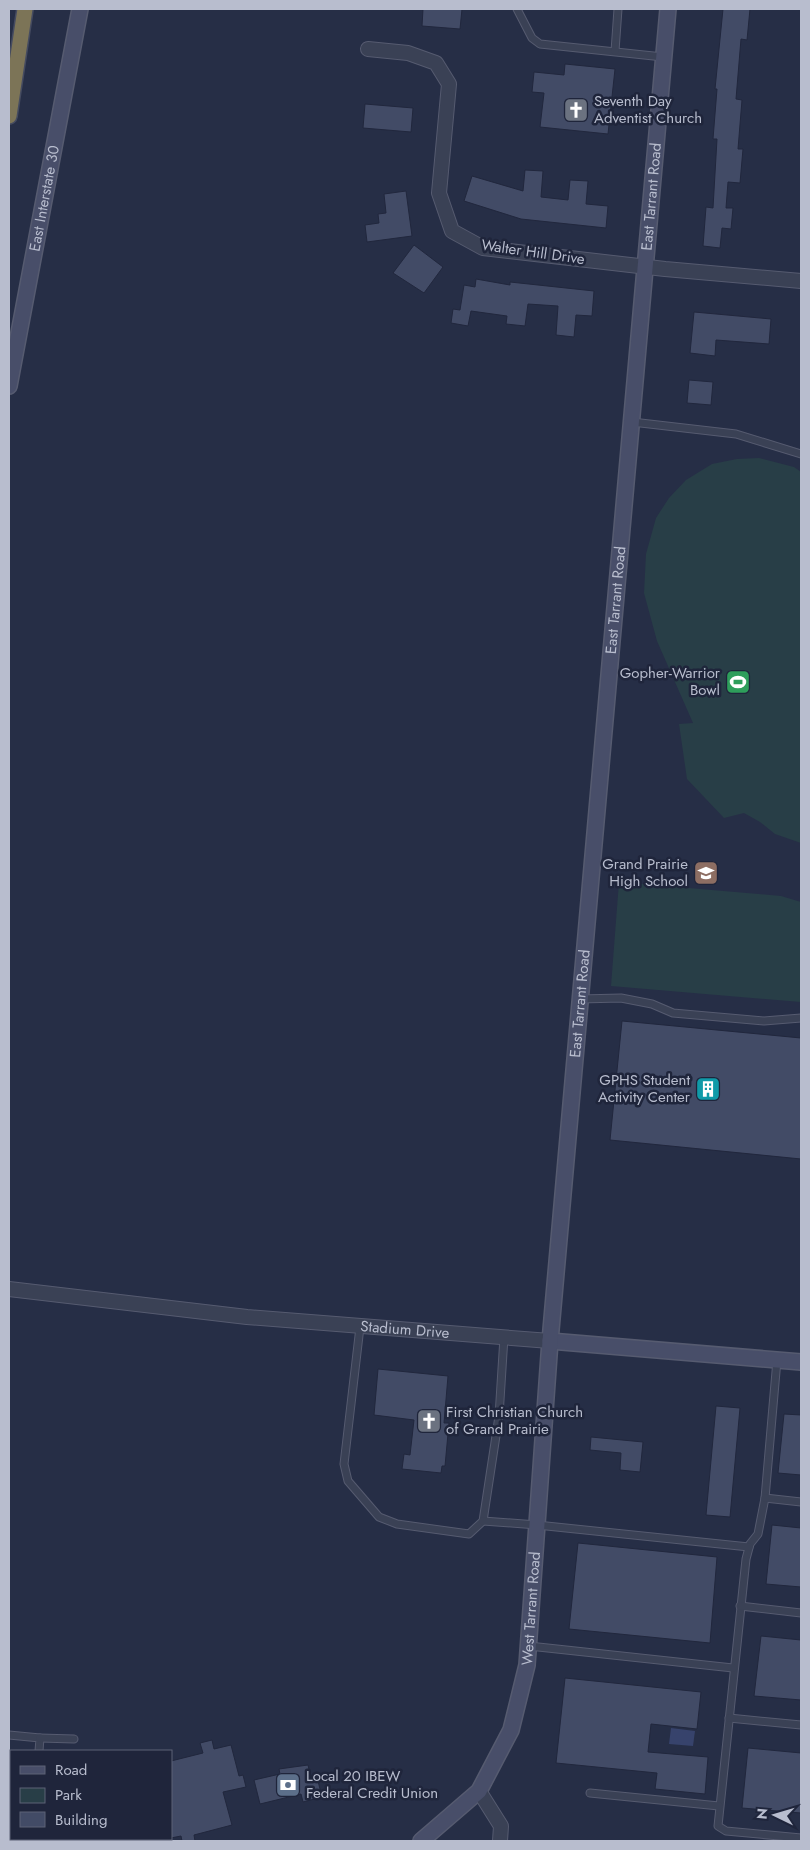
<svg xmlns="http://www.w3.org/2000/svg" width="810" height="1850" font-family="Jost,sans-serif">
<rect width="100%" height="100%" fill="#262e46"/>
<!-- green -->
<g fill="#283e47">
<polygon points="759,458 794,467 801,472 801,843 775,834 760,822 744,813 724,818 687,779 679,724 693,723 657,641 644,593 646,554 656,518 669,498 686,480 712,464 737,459"/>
<polygon points="619,882 781,896 801,902 801,1002 611,986"/>
</g>
<!-- water -->
<polygon fill="#37436c" points="671,1728 695,1731 693,1746 669,1744"/>
<!-- building -->
<g fill="#424b66" stroke="#21273d">
<polygon points="423,9 462,9 460,29 422,26"/>
<polygon points="723,9 750,9 747,40 741,39 736,99 742,100 738,149 743,149 740,183 728,182 726,208 733,208 731,229 722,228 720,248 703,246 706,207 713,208 717,139 713,139 717,89 715,89"/>
<polygon points="565,64 615,69 608,134 540,127 544,93 532,92 534,72 564,75"/>
<polygon points="365,104 413,108 411,132 363,128"/>
<polygon points="525,170 543,171 541,197 568,200 570,180 588,181 586,204 608,206 606,228 521,219 464,201 472,176 523,191"/>
<polygon points="406,191 412,236 367,242 365,225 379,223 378,214 386,213 384,194"/>
<polygon points="414,245 443,267 424,293 393,273"/>
<polygon points="476,279 510,285 510,282 594,291 592,316 576,315 574,337 556,335 558,306 528,304 525,326 506,324 507,316 471,311 468,326 451,323 453,309 460,310 464,285 475,287"/>
<polygon points="694,312 771,319 769,344 716,340 715,356 690,353"/>
<polygon points="689,380 713,382 711,405 687,403"/>
<polygon points="622,1021 801,1038 801,1159 610,1140"/>
<polygon points="378,1369 448,1376 444,1423 449,1423 445,1466 442,1466 441,1473 402,1469 404,1454 410,1455 414,1420 374,1415"/>
<polygon points="716,1406 740,1408 730,1517 706,1515"/>
<polygon points="784,1414 801,1415 801,1475 778,1473"/>
<polygon points="591,1437 643,1442 640,1472 620,1470 621,1453 590,1450"/>
<polygon points="772,1525 801,1528 801,1587 766,1584"/>
<polygon points="578,1543 717,1557 710,1643 569,1629"/>
<polygon points="761,1636 801,1640 801,1700 754,1696"/>
<polygon points="565,1678 701,1692 697,1729 651,1724 648,1752 708,1757 705,1794 655,1789 657,1773 556,1763"/>
<polygon points="212,1740 214,1749 231,1745 239,1776 243,1775 246,1787 223,1792 232,1825 194,1835 195,1841 182,1841 181,1836 171,1838 171,1761 203,1753 200,1743"/>
<polygon points="748,1748 801,1753 801,1813 742,1808"/>
<polygon points="308,1765 311,1778 317,1777 322,1797 303,1802 301,1794 260,1804 254,1780 280,1774 279,1769"/>
</g>
<g fill="none" stroke-linecap="round" stroke-linejoin="round">
<defs>
<g id="lane">
<polyline points="517,9 532,38 540,44 663,57"/>
<polyline points="615,51 618,9"/>
<polyline points="632,422 736,434 801,454"/>
<polyline points="580,999 621,998 652,1004 673,1013 764,1021 801,1018"/>
<polyline points="360,1327 344,1464 348,1481 379,1517 397,1524 469,1534 483,1521 499,1416 504,1337"/>
<polyline points="777,1360 765,1498 758,1534 750,1544 746,1559 718,1826 726,1831 801,1838"/>
<polyline points="765,1498 801,1502"/>
<polyline points="483,1521 537,1525 749,1547"/>
<polyline points="740,1606 801,1613"/>
<polyline points="529,1646 733,1668"/>
<polyline points="729,1718 801,1725"/>
<polyline points="9,1735 40,1738 39,1751"/>
<polyline points="40,1738 74,1739"/>
<polyline points="590,1793 719,1806"/>
<polyline points="9,1823 11,1823"/>
<polyline points="31,1841 31,1839"/>
</g>
<g id="street">
<polyline points="368,49 408,53 436,63 449,84 439,193 452,231 483,248 665,269 801,281"/>
<path id="s1" d="M9,1289L247,1317L550,1341"/>
<polyline points="479,1791 501,1826 500,1841"/>
</g>
<g id="secondary">
<path id="s2" d="M9,386L80,9"/>
<polyline points="550,1341 801,1362"/>
<path id="s3" d="M421,1841L479,1791L511,1730L527,1665L550,1341L668,9"/>
</g>
<polyline id="highway" points="9,116 25,9"/>
</defs>
<!-- lane casing -->
<use href="#lane" stroke="#565b70" stroke-width="9"/>
<!-- street casing -->
<use href="#street" stroke="#565b70" stroke-width="16"/>
<!-- secondary casing -->
<use href="#secondary" stroke="#565b70" stroke-width="18"/>
<!-- highway casing -->
<use href="#highway" stroke="#454b60" stroke-width="18"/>
<!-- lane -->
<use href="#lane" stroke="#3a4155" stroke-width="7"/>
<!-- street -->
<use href="#street" stroke="#3a4155" stroke-width="14"/>
<!-- secondary -->
<use href="#secondary" stroke="#484e69" stroke-width="15"/>
<!-- highway -->
<use href="#highway" stroke="#7c7457" stroke-width="15"/>
</g>
<!-- icons -->
<defs>
<symbol id="church-square" viewBox="-11 -11 22 22"><rect x="-9" y="-9" width="18" height="18" rx="4" fill="#6b7280" stroke="#1f253b"/><path d="M-1.2-6h2.4v3.5h3.3v2.4h-3.3V6h-2.4V-.1h-3.3v-2.4h3.3Z" fill="#fff"/></symbol>
<symbol id="stadium-square" viewBox="-11 -11 22 22"><rect x="-9" y="-9" width="18" height="18" rx="4" fill="#2e9e5b" stroke="#1f253b"/><path d="M0-5a6.5 5 0 1 0 0 10a6.5 5 0 1 0 0-10ZM-3.5-1.8h7v3.6h-7Z" fill="#fff"/></symbol>
<symbol id="school-square" viewBox="-11 -11 22 22"><rect x="-9" y="-9" width="18" height="18" rx="4" fill="#8d6e63" stroke="#1f253b"/><path d="M0-5L7-2L0 1L-7-2ZM-4 1L0 2.5L4 1V4Q0 6-4 4Z" fill="#fff"/></symbol>
<symbol id="building-square" viewBox="-11 -11 22 22"><rect x="-9" y="-9" width="18" height="18" rx="4" fill="#0f9aa8" stroke="#1f253b"/><path d="M-4-6H4V6H1V3H-1V6H-4ZM-2.5-4.3h1.7v1.8h-1.7ZM.8-4.3h1.7v1.8H.8ZM-2.5-1h1.7V.8h-1.7ZM.8-1h1.7V.8H.8Z" fill="#fff"/></symbol>
<symbol id="bank-square" viewBox="-11 -11 22 22"><rect x="-9" y="-9" width="18" height="18" rx="4" fill="#5c6f8a" stroke="#1f253b"/><path d="M-6-4H6V4H-6ZM0-2.3a2.3 2.3 0 1 0 0 4.6a2.3 2.3 0 1 0 0-4.6Z" fill="#fff"/></symbol>
</defs>
<g fill-rule="evenodd">
<use href="#church-square" x="562" y="96" width="28" height="28"/>
<use href="#stadium-square" x="724" y="668" width="28" height="28"/>
<use href="#school-square" x="692" y="859" width="28" height="28"/>
<use href="#building-square" x="694" y="1075" width="28" height="28"/>
<use href="#church-square" x="415" y="1407" width="28" height="28"/>
<use href="#bank-square" x="274" y="1771" width="28" height="28"/>
</g>
<g text-anchor="middle" stroke-width="5" stroke-linejoin="round" paint-order="stroke">
<!-- poi labels -->
<g font-size="15" fill="#b8bdce" stroke="#1f253b" text-anchor="start">
<text x="594" y="106">Seventh Day<tspan x="594" dy="17">Adventist Church</tspan></text>
<text x="720" y="678" text-anchor="end">Gopher-Warrior<tspan x="720" dy="17">Bowl</tspan></text>
<text x="688" y="869" text-anchor="end">Grand Prairie<tspan x="688" dy="17">High School</tspan></text>
<text x="690" y="1085" text-anchor="end">GPHS Student<tspan x="690" dy="17">Activity Center</tspan></text>
<text x="446" y="1417">First Christian Church<tspan x="446" dy="17">of Grand Prairie</tspan></text>
<text x="306" y="1781">Local 20 IBEW<tspan x="306" dy="17">Federal Credit Union</tspan></text>
</g>
<!-- street labels -->
<g font-size="15" fill="#b8bdce" stroke="#1f253b">
<text dy="5" stroke="none"><textPath href="#s2" startOffset="191">East Interstate 30</textPath></text>
<text dy="5" stroke="none"><textPath href="#s3" startOffset="1686">East Tarrant Road</textPath></text>
<text transform="translate(533 252) rotate(8)" y="5">Walter Hill Drive</text>
<text dy="5" stroke="none"><textPath href="#s3" startOffset="1281">East Tarrant Road</textPath></text>
<text dy="5" stroke="none"><textPath href="#s3" startOffset="876">East Tarrant Road</textPath></text>
<text dy="5" stroke="none"><textPath href="#s1" startOffset="398">Stadium Drive</textPath></text>
<text dy="5" stroke="none"><textPath href="#s3" startOffset="269">West Tarrant Road</textPath></text>
</g>
</g>
<!-- border -->
<rect width="810" height="1850" fill="none" stroke="#b8bdce" stroke-width="20"/>
<!-- legend -->
<rect x="10" y="1750" width="162" height="90" fill="#1f253b" stroke="#5c6276"/>
<rect x="20" y="1766" width="25" height="8" fill="#484e69" stroke="#5c6276"/>
<text x="55" y="1775" font-size="15" fill="#b8bdce">Road</text>
<rect x="20" y="1788" width="25" height="15" fill="#283e47" stroke="#5c6276"/>
<text x="55" y="1800" font-size="15" fill="#b8bdce">Park</text>
<rect x="20" y="1812" width="25" height="15" fill="#424b66" stroke="#5c6276"/>
<text x="55" y="1825" font-size="15" fill="#b8bdce">Building</text>
<!-- north arrow -->
<g transform="translate(775 1815) rotate(275)" stroke="#1f253b" stroke-width="4" paint-order="stroke">
<path d="M0-4L9 19L0 12L-9 19Z" fill="#b8bdce"/>
<text y="-8" font-size="14" font-weight="bold" text-anchor="middle" fill="#b8bdce">N</text>
</g>
</svg>
